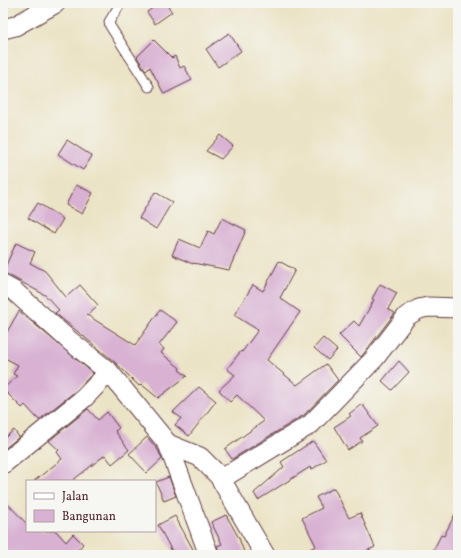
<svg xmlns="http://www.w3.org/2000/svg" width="461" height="558" font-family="Vollkorn,serif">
<rect width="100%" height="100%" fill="#f6f6f2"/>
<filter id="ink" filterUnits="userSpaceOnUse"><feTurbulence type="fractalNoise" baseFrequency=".025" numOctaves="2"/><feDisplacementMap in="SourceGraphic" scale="8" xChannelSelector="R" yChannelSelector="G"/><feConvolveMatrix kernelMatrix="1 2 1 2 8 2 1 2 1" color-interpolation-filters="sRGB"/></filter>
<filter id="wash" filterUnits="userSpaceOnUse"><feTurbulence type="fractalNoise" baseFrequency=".012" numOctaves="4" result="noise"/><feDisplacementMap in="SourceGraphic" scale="16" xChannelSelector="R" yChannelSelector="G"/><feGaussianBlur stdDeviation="0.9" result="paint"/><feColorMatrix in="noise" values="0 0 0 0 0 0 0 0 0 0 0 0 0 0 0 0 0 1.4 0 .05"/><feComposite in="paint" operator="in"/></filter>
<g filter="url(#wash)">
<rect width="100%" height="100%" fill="#ebe3c5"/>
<g id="blocks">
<!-- building -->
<g fill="#d8b1d3">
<polygon points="160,3 165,3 172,12 155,24 147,12"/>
<polygon points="229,33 241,51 218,67 206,49"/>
<polygon points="154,40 172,58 175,56 180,68 184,66 192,80 164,94 150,67 146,71 137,57"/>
<polygon points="220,135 233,146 221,159 206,151"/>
<polygon points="67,140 92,156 83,170 58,154"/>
<polygon points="76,185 93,193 82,214 66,205"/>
<polygon points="155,192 172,202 156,229 139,218"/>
<polygon points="38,203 63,219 54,234 28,218"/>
<polygon points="222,218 246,230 229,270 193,263 193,264 172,255 179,239 200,248 208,231 214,234"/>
<polygon points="16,243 35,252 30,263 45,271 66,297 80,285 98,305 87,315 135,345 160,310 177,322 159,345 164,349 161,353 180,368 179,370 187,376 158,398 141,384 139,386 116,363 55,313 59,310 45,295 3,272"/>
<polygon points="279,261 295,270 280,298 300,312 267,360 297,385 326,364 338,380 304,415 232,459 225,449 264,421 237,395 230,402 219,390 235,375 227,369 241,351 242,352 258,330 234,315 253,285 263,291"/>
<polygon points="380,284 397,293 388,309 395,313 361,357 339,335 354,321 359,326 374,300 372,299"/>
<polygon points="19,311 93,373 77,390 39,420 25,405 22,408 3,389 17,376 13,374 18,365 3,357 3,339"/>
<polygon points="323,338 337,350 328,360 314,348"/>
<polygon points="399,361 409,372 392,390 382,381"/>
<polygon points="199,387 216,401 189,436 175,425 181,418 173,412"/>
<polygon points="362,404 378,426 360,438 362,441 348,450 334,427 351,416 349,414"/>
<polygon points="88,409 98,420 107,412 119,428 115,431 129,450 112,464 105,455 72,481 34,481 62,459 57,452 59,450 49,441"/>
<polygon points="14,430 19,437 3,450 3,439"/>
<polygon points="147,437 158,450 162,459 147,473 129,454"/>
<polygon points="313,441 326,460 311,470 310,467 258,500 254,493 284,467 281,462"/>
<polygon points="169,477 176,496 164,501 156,482"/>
<polygon points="334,488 349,518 360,513 375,547 357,555 296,555 316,546 302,518 322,508 316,497"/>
<polygon points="3,499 27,524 27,531 56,531 66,542 73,534 83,544 76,552 79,555 3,555"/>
<polygon points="458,508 458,555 431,555 441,535 444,536"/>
<polygon points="226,515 239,538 245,555 220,555 217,546 222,544 211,522"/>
<polygon points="175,516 196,555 174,555 158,525"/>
</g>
</g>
</g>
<g filter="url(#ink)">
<use href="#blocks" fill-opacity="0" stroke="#623c42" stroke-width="1"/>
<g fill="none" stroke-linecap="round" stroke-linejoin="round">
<defs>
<polyline id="lane" points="116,3 119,6 109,22 110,26 149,87"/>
<g id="street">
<polyline points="3,29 15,26 56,3"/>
<polyline points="3,285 14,291 70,341 109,372 168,444 209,555"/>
<polyline points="168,444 200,457 219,476 265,555"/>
<polyline points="3,464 84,398 109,372"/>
<polyline points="221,479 311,424 374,359 407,316 419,309 428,307 458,308"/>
</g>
</defs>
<!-- lane casing -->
<use href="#lane" stroke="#623c42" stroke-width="11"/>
<!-- street casing -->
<use href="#street" stroke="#623c42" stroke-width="21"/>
<!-- lane -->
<use href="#lane" stroke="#fff" stroke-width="9"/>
<!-- street -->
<use href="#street" stroke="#fff" stroke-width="19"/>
</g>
</g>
<!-- margin -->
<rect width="461" height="558" fill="none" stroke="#f6f6f2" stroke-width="16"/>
<!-- legend -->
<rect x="26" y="480" width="130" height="52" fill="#f6f6f2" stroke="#b1a0a2"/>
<rect x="34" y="493" width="20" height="6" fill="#ffffff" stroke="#b1a0a2"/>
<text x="62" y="500" font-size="12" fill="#4a1f2b">Jalan</text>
<rect x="34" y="510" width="20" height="12" fill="#d8b1d3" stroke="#b1a0a2"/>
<text x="62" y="520" font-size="12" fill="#4a1f2b">Bangunan</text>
</svg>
